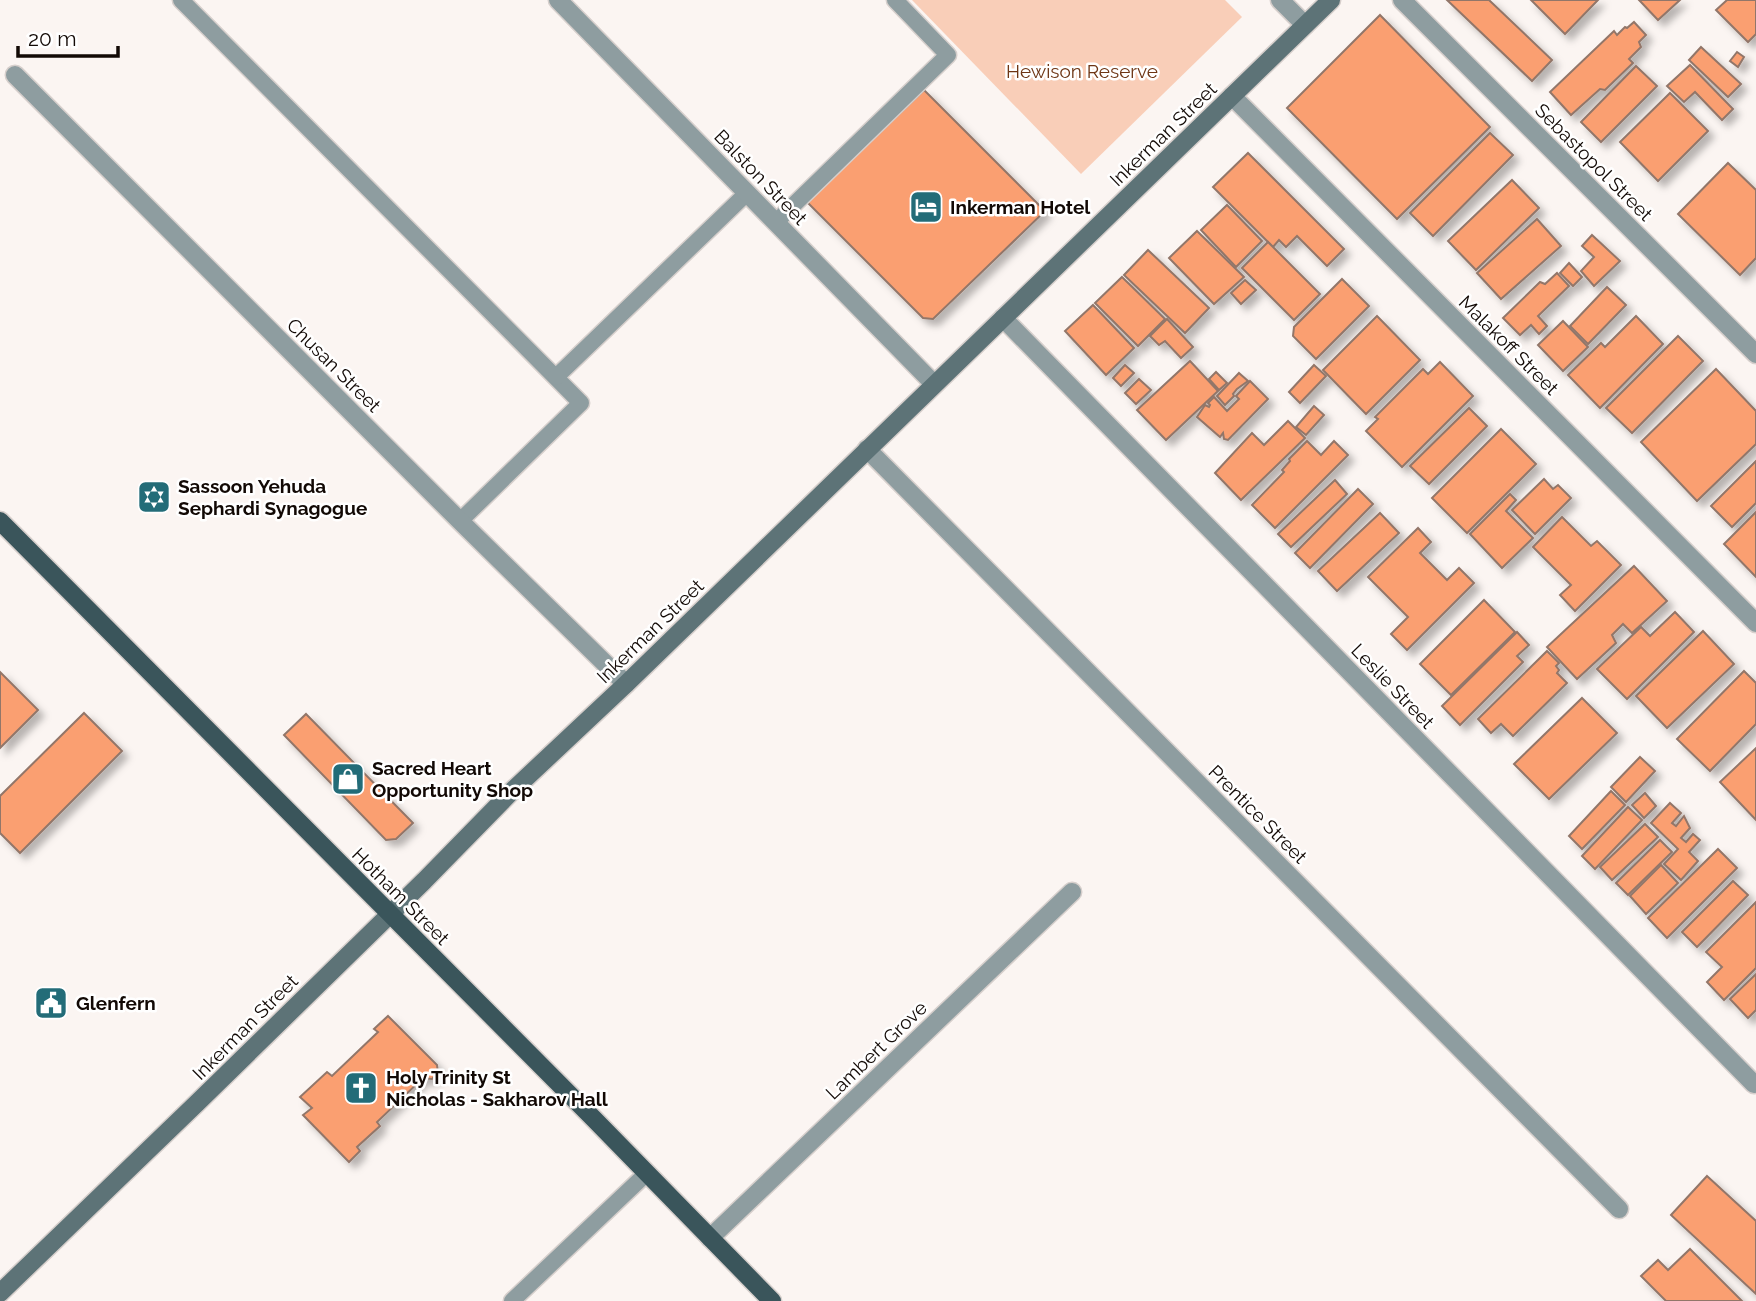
<svg xmlns="http://www.w3.org/2000/svg" width="1756" height="1301" font-family="Raleway,sans-serif">
<defs>
<filter id="shadow"><feDropShadow dx="6" dy="6" stdDeviation="3.5" flood-color="#0004"/></filter>
</defs>
<rect width="100%" height="100%" fill="#fbf5f2"/>
<!-- green -->
<polygon fill="#f9ceb8" points="912,0 1225,0 1242,17 1081,174"/>
<!-- building -->
<g fill="#fa9f71" stroke="#927669" stroke-width="2" filter="url(#shadow)">
<polygon points="1447,0 1489,0 1552,60 1532,81"/>
<polygon points="1531,0 1598,0 1565,34"/>
<polygon points="1639,0 1680,0 1658,20"/>
<polygon points="1727,0 1756,0 1756,34 1748,42 1716,10"/>
<polygon points="1380,15 1490,127 1397,219 1287,108"/>
<polygon points="1634,22 1646,35 1639,42 1641,47 1629,59 1633,63 1605,90 1600,89 1571,115 1550,92 1614,31 1617,35 1625,27 1627,28"/>
<polygon points="1701,47 1741,84 1728,97 1689,60"/>
<polygon points="1737,52 1744,57 1738,67 1730,61"/>
<polygon points="1690,65 1733,109 1722,120 1695,92 1684,102 1667,86"/>
<polygon points="1636,66 1657,86 1601,142 1581,122"/>
<polygon points="924,90 1045,211 933,319 923,318 807,202"/>
<polygon points="1670,93 1708,131 1658,181 1620,142"/>
<polygon points="1490,133 1513,155 1433,236 1410,213"/>
<polygon points="1248,153 1344,249 1327,266 1297,236 1286,247 1279,240 1273,247 1213,187"/>
<polygon points="1728,163 1756,190 1756,258 1740,275 1678,214"/>
<polygon points="1512,180 1539,208 1476,270 1448,241"/>
<polygon points="1227,205 1262,241 1236,267 1201,230"/>
<polygon points="1537,219 1561,246 1501,299 1477,273"/>
<polygon points="1197,231 1244,277 1214,304 1169,258"/>
<polygon points="1592,235 1620,261 1594,286 1581,271 1594,257 1582,246"/>
<polygon points="1268,242 1320,294 1294,320 1242,268"/>
<polygon points="1148,250 1209,308 1185,333 1124,275"/>
<polygon points="1569,263 1582,277 1573,286 1560,273"/>
<polygon points="1557,273 1569,286 1538,316 1547,326 1539,334 1531,325 1520,335 1503,318 1540,282 1545,284"/>
<polygon points="1122,277 1165,319 1138,346 1095,303"/>
<polygon points="1342,279 1369,306 1316,359 1293,336 1294,327"/>
<polygon points="1245,280 1256,290 1241,304 1231,293"/>
<polygon points="1607,287 1626,305 1588,344 1570,326"/>
<polygon points="1093,305 1134,348 1106,375 1065,331"/>
<polygon points="1377,316 1420,360 1366,414 1323,370"/>
<polygon points="1636,316 1663,344 1600,408 1568,375 1601,343 1605,347"/>
<polygon points="1167,319 1193,347 1181,358 1165,341 1159,345 1150,336"/>
<polygon points="1563,321 1588,347 1563,371 1538,345"/>
<polygon points="1678,336 1703,361 1632,433 1606,408"/>
<polygon points="1190,361 1218,391 1166,440 1137,410"/>
<polygon points="1440,362 1473,396 1402,467 1366,431 1378,419 1375,417 1423,369 1428,374"/>
<polygon points="1125,365 1134,373 1121,386 1113,378"/>
<polygon points="1314,365 1326,376 1300,403 1289,392"/>
<polygon points="1716,369 1756,411 1756,444 1697,501 1641,442"/>
<polygon points="1216,372 1227,383 1219,390 1209,379"/>
<polygon points="1239,373 1248,381 1237,389 1233,394 1234,396 1225,405 1217,396"/>
<polygon points="1139,379 1151,390 1136,404 1125,393"/>
<polygon points="1250,381 1268,399 1228,440 1224,439 1223,433 1220,437 1197,417 1205,405 1209,407 1210,405 1208,403 1214,397 1227,411 1239,399 1236,396"/>
<polygon points="1314,406 1324,415 1306,435 1296,427"/>
<polygon points="1469,408 1487,426 1429,484 1410,466"/>
<polygon points="1288,421 1305,438 1241,500 1215,473 1252,433 1264,445"/>
<polygon points="1501,429 1536,464 1467,533 1432,498"/>
<polygon points="1307,441 1321,455 1334,441 1348,455 1275,528 1252,505 1284,472 1282,470 1290,461 1289,459"/>
<polygon points="1756,461 1756,503 1732,527 1711,506"/>
<polygon points="1544,479 1553,489 1558,485 1571,498 1535,534 1512,510"/>
<polygon points="1335,480 1347,494 1291,547 1278,534"/>
<polygon points="1358,489 1373,504 1310,568 1295,553"/>
<polygon points="1510,494 1516,500 1506,511 1533,538 1502,568 1470,534"/>
<polygon points="1756,512 1756,577 1724,544"/>
<polygon points="1380,513 1399,533 1337,591 1318,571"/>
<polygon points="1562,517 1591,546 1597,541 1621,565 1575,611 1560,595 1571,585 1533,547"/>
<polygon points="1418,528 1431,542 1420,553 1447,580 1459,568 1474,583 1407,650 1391,634 1408,617 1368,577"/>
<polygon points="1634,566 1667,601 1632,633 1623,624 1612,635 1616,643 1577,679 1547,647"/>
<polygon points="1484,600 1515,632 1451,695 1420,664"/>
<polygon points="1675,612 1694,632 1627,699 1597,669 1641,627 1650,636"/>
<polygon points="1703,631 1734,664 1667,728 1636,696"/>
<polygon points="1517,632 1529,645 1517,656 1523,662 1460,725 1442,706"/>
<polygon points="1547,651 1559,663 1556,666 1559,670 1557,673 1567,683 1513,736 1501,724 1491,733 1478,719"/>
<polygon points="1744,671 1756,683 1756,724 1710,771 1677,739"/>
<polygon points="0,672 38,710 0,748"/>
<polygon points="1582,698 1617,733 1549,799 1514,764"/>
<polygon points="84,713 122,751 20,853 0,833 0,796"/>
<polygon points="306,714 413,823 396,839 386,840 284,735"/>
<polygon points="1756,748 1756,820 1720,782"/>
<polygon points="1640,757 1655,771 1626,802 1611,787"/>
<polygon points="1611,791 1625,805 1582,849 1569,836"/>
<polygon points="1645,793 1656,806 1644,818 1632,805"/>
<polygon points="1670,803 1681,813 1672,823 1676,826 1684,816 1690,828 1681,838 1686,842 1693,834 1700,840 1689,852 1698,861 1681,880 1664,864 1678,849 1651,823"/>
<polygon points="1628,807 1642,820 1595,869 1582,856"/>
<polygon points="1645,824 1658,837 1612,880 1600,867"/>
<polygon points="1660,840 1672,852 1628,895 1616,883"/>
<polygon points="1718,849 1737,868 1667,938 1648,918"/>
<polygon points="1661,865 1678,883 1646,914 1630,896"/>
<polygon points="1733,881 1748,895 1697,947 1682,932"/>
<polygon points="1756,902 1756,968 1724,1000 1707,982 1722,967 1706,952"/>
<polygon points="1756,974 1756,1010 1748,1018 1730,999"/>
<polygon points="388,1016 437,1065 438,1073 432,1079 423,1078 377,1122 380,1126 357,1147 360,1151 349,1162 303,1115 312,1108 300,1097 327,1072 332,1076 378,1032 374,1029"/>
<polygon points="1707,1176 1756,1221 1756,1294 1671,1215"/>
<polygon points="1690,1249 1742,1301 1666,1301 1641,1276 1658,1260 1668,1270"/>
</g>
<g fill="none" stroke-linecap="round" stroke-linejoin="round">
<defs>
<g id="lane">
<polyline points="181,0 581,403 460,521"/>
<polyline points="776,222 948,55 895,0"/>
<polyline points="556,377 747,193"/>
<polyline points="512,1301 647,1173"/>
</g>
<g id="street">
<polyline points="558,0 934,384"/>
<polyline points="1280,0 1305,25"/>
<polyline points="1402,0 1756,354"/>
<polyline points="15,75 460,521 626,684"/>
<polyline points="1232,96 1756,623"/>
<polyline points="1003,318 1754,1084"/>
<polyline points="867,449 1619,1209"/>
<polyline points="710,1238 1072,892"/>
</g>
<polyline id="secondary" points="0,1293 197,1103 424,881 511,792 626,684 1331,0"/>
<polyline id="primary" points="0,521 594,1119 772,1301"/>
</defs>
<!-- lane casing -->
<use href="#lane" stroke="#d6cfcc" stroke-width="19"/>
<!-- street casing -->
<use href="#street" stroke="#d6cfcc" stroke-width="21"/>
<!-- secondary casing -->
<use href="#secondary" stroke="#d6cfcc" stroke-width="21"/>
<!-- primary casing -->
<use href="#primary" stroke="#d6cfcc" stroke-width="21"/>
<!-- lane -->
<use href="#lane" stroke="#8e9da0" stroke-width="16"/>
<!-- street -->
<use href="#street" stroke="#8e9da0" stroke-width="18"/>
<!-- secondary -->
<use href="#secondary" stroke="#5d7377" stroke-width="18"/>
<!-- primary -->
<use href="#primary" stroke="#3a555b" stroke-width="18"/>
</g>
<!-- icons -->
<defs>
<symbol id="hotel-square" viewBox="-11 -11 22 22"><rect x="-9" y="-9" width="18" height="18" rx="4" fill="#236c78" stroke="#fff"/><path d="M-6-4.5h1.5V1H6V5H4.5V3h-9V5H-6ZM-4 0a1.8 1.8 0 1 1 3.6 0ZM.5 0V-2.5h3Q6-2.5 6 0Z" fill="#fff"/></symbol>
<symbol id="synagogue-square" viewBox="-11 -11 22 22"><rect x="-9" y="-9" width="18" height="18" rx="4" fill="#236c78" stroke="#fff"/><path d="M0-6.5L5.6 3.2H-5.6ZM0 6.5L5.6-3.2H-5.6Z" fill="#fff"/></symbol>
<symbol id="shop-square" viewBox="-11 -11 22 22"><rect x="-9" y="-9" width="18" height="18" rx="4" fill="#236c78" stroke="#fff"/><path d="M-5-2.5h2.3a2.7 3.5 0 0 1 5.4 0H5L5.5 6h-11ZM-1.5-2.5h3a1.5 2.3 0 0 0-3 0Z" fill="#fff"/></symbol>
<symbol id="civic-square" viewBox="-11 -11 22 22"><rect x="-9" y="-9" width="18" height="18" rx="4" fill="#236c78" stroke="#fff"/><path d="M-.6-6.5H3V-4.5H.6V-3L4-1V1h2V6H-6V1h2V-1L-.6-3ZM-1.2 2.5V6h2.4V2.5Z" fill="#fff"/></symbol>
<symbol id="church-square" viewBox="-11 -11 22 22"><rect x="-9" y="-9" width="18" height="18" rx="4" fill="#236c78" stroke="#fff"/><path d="M-1.2-6h2.4v3.5h3.3v2.4h-3.3V6h-2.4V-.1h-3.3v-2.4h3.3Z" fill="#fff"/></symbol>
</defs>
<g fill-rule="evenodd">
<use href="#hotel-square" x="907" y="188" width="38" height="38"/>
<use href="#synagogue-square" x="135" y="478" width="38" height="38"/>
<use href="#shop-square" x="329" y="760" width="38" height="38"/>
<use href="#civic-square" x="32" y="984" width="38" height="38"/>
<use href="#church-square" x="342" y="1069" width="38" height="38"/>
</g>
<g text-anchor="middle" stroke-width="5" stroke-linejoin="round" paint-order="stroke">
<!-- park labels -->
<g font-size="19" fill="#6e3514" stroke="#fff">
<text x="1082" y="78">Hewison Reserve</text>
</g>
<!-- street labels -->
<g font-size="19" fill="#120905" stroke="#fff">
<text transform="translate(1163 134) rotate(-44)" y="7">Inkerman Street</text>
<text transform="translate(1594 162) rotate(45)" y="7">Sebastopol Street</text>
<text transform="translate(761 177) rotate(46)" y="7">Balston Street</text>
<text transform="translate(1509 345) rotate(45)" y="7">Malakoff Street</text>
<text transform="translate(334 365) rotate(45)" y="7">Chusan Street</text>
<text transform="translate(650 631) rotate(-44)" y="7">Inkerman Street</text>
<text transform="translate(1393 686) rotate(46)" y="7">Leslie Street</text>
<text transform="translate(1258 814) rotate(45)" y="7">Prentice Street</text>
<text transform="translate(401 896) rotate(45)" y="7">Hotham Street</text>
<text transform="translate(245 1027) rotate(-45)" y="7">Inkerman Street</text>
<text transform="translate(876 1050) rotate(-44)" y="7">Lambert Grove</text>
</g>
<!-- poi labels -->
<g font-size="19" font-weight="bold" fill="#120905" stroke="#fff" text-anchor="start">
<text x="950" y="214">Inkerman Hotel</text>
<text x="178" y="493">Sassoon Yehuda<tspan x="178" dy="22">Sephardi Synagogue</tspan></text>
<text x="372" y="775">Sacred Heart<tspan x="372" dy="22">Opportunity Shop</tspan></text>
<text x="76" y="1010">Glenfern</text>
<text x="386" y="1084">Holy Trinity St<tspan x="386" dy="22">Nicholas - Sakharov Hall</tspan></text>
</g>
</g>
<!-- scale -->
<path d="M18 46v10h100v-10" fill="none" stroke="#120905" stroke-width="3.5"/>
<text x="28" y="46" font-size="21" fill="#120905" stroke="#ffffff" stroke-width="5" paint-order="stroke">20 m</text>
</svg>
